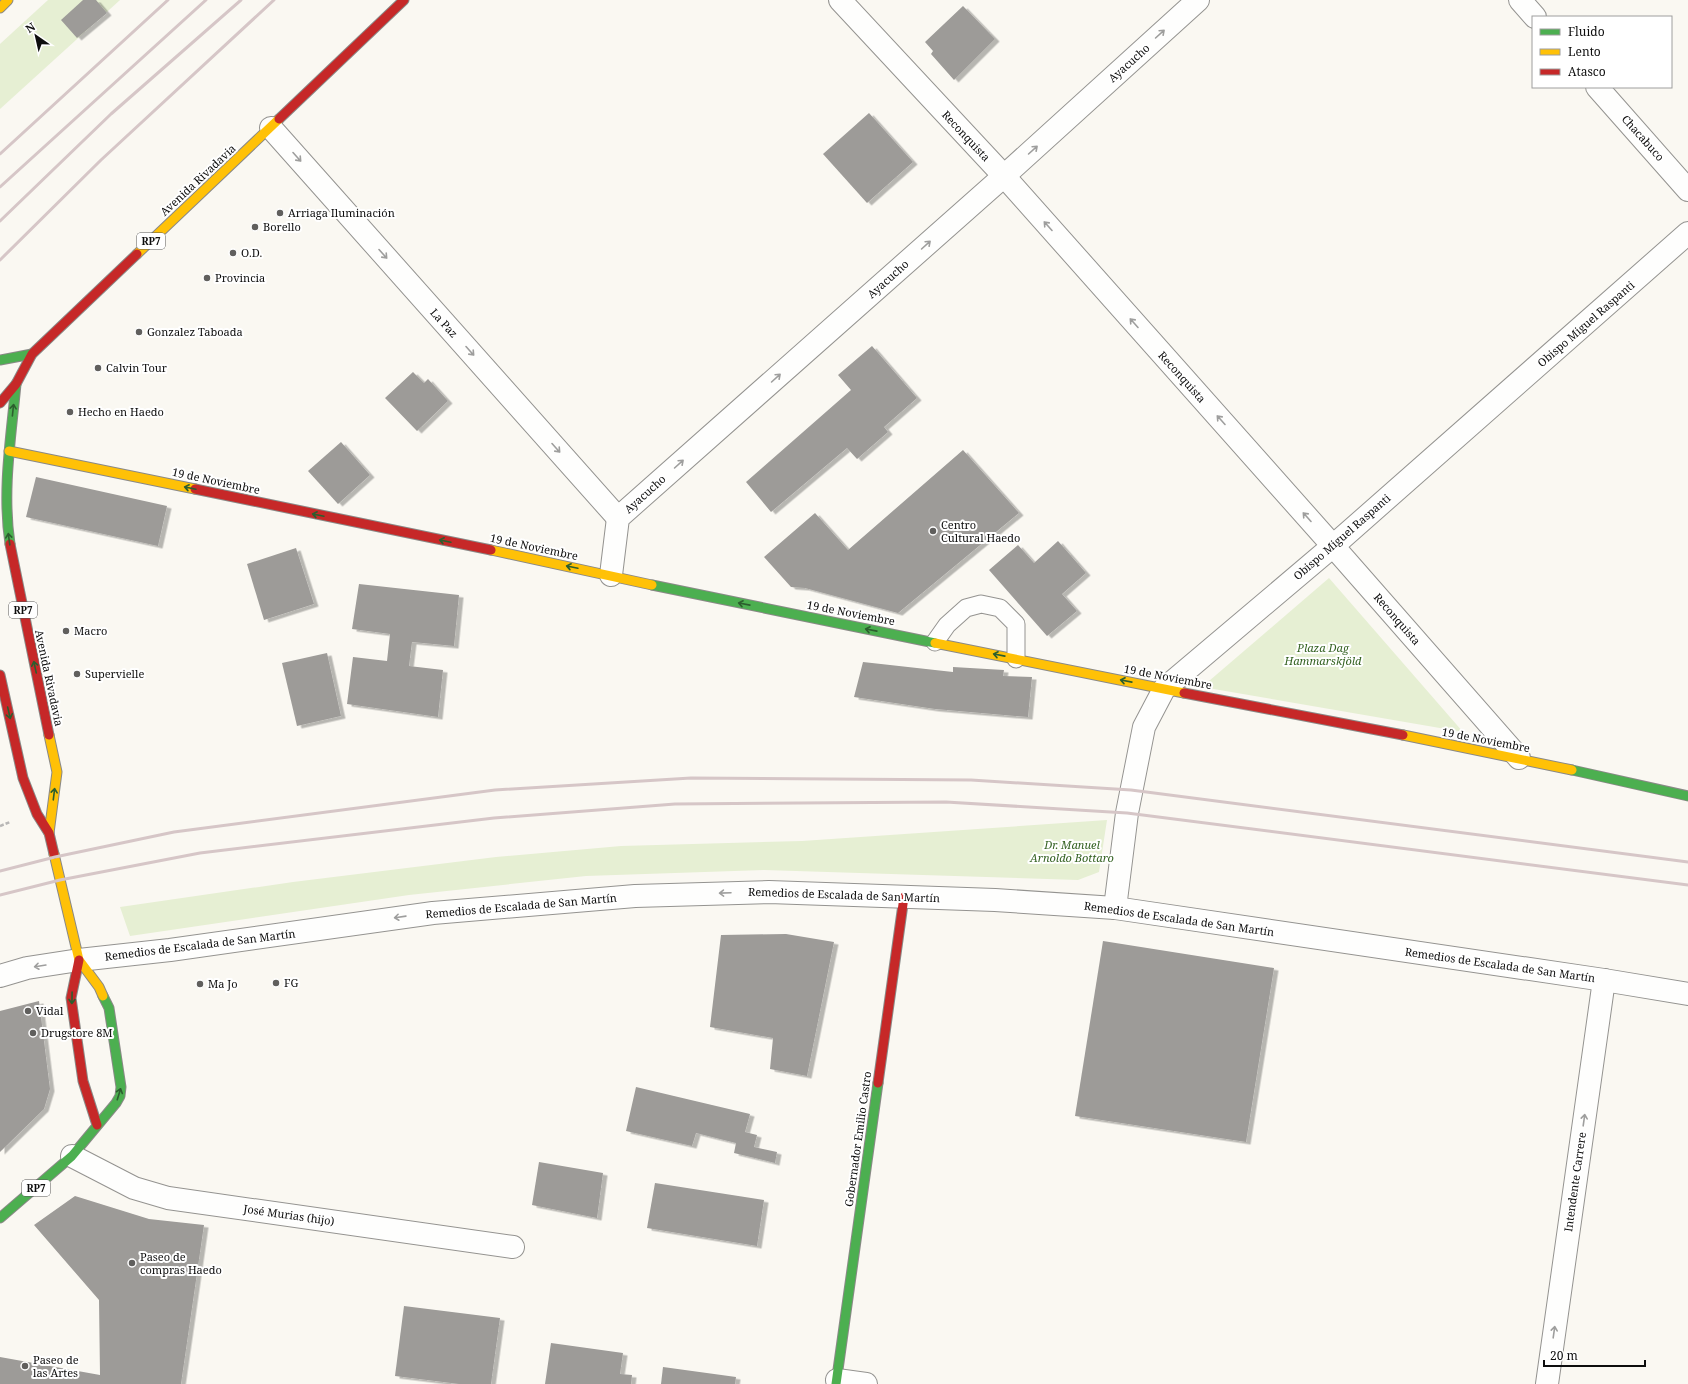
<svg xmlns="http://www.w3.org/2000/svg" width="1688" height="1384" font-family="'Noto Serif',serif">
<defs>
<filter id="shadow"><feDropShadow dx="4.5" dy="2.5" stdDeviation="0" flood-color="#0004"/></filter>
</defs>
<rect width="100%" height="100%" fill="#faf8f2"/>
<!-- green -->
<g fill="#e6efd3">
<polygon points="48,0 120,0 0,109 0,44"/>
<polygon points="1329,578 1463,732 1202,687"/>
<polygon points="1107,820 1099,872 1078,880 764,870 586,876 409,895 130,936 120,907 293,882 496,857 621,846 802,841"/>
</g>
<!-- building -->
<g fill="#9d9b98" filter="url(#shadow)">
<polygon points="83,0 96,0 107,13 77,38 61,20"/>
<polygon points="963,6 995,39 954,80 931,54 933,51 925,42"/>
<polygon points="869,113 913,162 867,203 823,154"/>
<polygon points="872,346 917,398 884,427 888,432 857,459 847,448 771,512 746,482 851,390 838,375"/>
<polygon points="413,372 424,383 428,379 448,401 417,431 385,398"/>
<polygon points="341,442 370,475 338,504 308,471"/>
<polygon points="963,450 1019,513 898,613 805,588 791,587 764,557 815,513 848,550"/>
<polygon points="36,477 167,506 158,546 26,517"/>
<polygon points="1058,541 1086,573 1062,594 1077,611 1047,636 989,570 1018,545 1034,563"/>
<polygon points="296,548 314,604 264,620 247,564"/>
<polygon points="359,584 459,595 454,646 412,642 409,666 443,670 438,717 347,704 353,657 387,661 390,634 352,629"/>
<polygon points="327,653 341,716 297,726 282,663"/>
<polygon points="863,662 953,672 953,667 1004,670 1003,676 1032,677 1028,717 935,709 854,697"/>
<polygon points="786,934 834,942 807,1076 770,1069 773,1038 710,1027 721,935"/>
<polygon points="1103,941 1274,968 1246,1142 1075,1116"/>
<polygon points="39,1001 50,1089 44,1109 0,1152 0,1011"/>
<polygon points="636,1087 750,1114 745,1132 757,1135 754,1147 777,1152 775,1163 734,1153 736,1143 696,1133 692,1146 626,1131"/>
<polygon points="539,1162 603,1173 597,1218 532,1205"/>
<polygon points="655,1183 764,1200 757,1246 647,1228"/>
<polygon points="75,1196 149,1219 204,1225 181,1384 0,1384 0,1357 100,1375 99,1300 34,1225"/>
<polygon points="404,1306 500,1318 491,1384 459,1384 395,1376"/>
<polygon points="551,1343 623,1353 620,1374 632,1375 631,1384 545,1384"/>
<polygon points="663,1367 736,1377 735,1384 661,1384"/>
</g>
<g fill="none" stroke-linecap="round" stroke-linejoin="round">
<defs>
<polyline id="lane" points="935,642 947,625 966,608 981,604 1000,608 1016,624 1016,659"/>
<g id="street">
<polyline points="840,0 1004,176 1333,546 1519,758"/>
<polyline points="1520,0 1535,17"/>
<polyline points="1597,87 1688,190"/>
<polyline points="271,128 618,518"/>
<polyline points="611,575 618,518 1004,176 1198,0"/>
<polyline points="1115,908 1127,813 1144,727 1164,689 1333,546 1688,233"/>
<polyline points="0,976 27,968 79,960 170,950 433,913 635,896 769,892 995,900 1115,908 1604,980 1688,994"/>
<polyline points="72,1156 134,1188 168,1198 513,1247"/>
<polyline points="837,1380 866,1384"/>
<polyline points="1547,1384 1604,980"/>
</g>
<g id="fast">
<polyline points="0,360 32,354"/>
<path d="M10,544C2,491 11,438 16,384"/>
<polyline points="652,585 935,643"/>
<polyline points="1572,770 1688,796"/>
<polyline points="0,1218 72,1156 116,1103 120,1096 121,1087 109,1008 103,996"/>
<polyline points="836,1384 878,1083"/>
</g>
<g id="slow">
<polyline points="0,8 8,0"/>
<polyline points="137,254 279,119"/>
<polyline points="9,451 195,489"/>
<polyline points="491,550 652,585"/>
<polyline points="935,643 1184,693"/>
<polyline points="1403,735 1572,770"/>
<polyline points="49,833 57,772 49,735"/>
<polyline points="54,854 79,960 99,987 103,996"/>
</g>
<g id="jam">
<polyline points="279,119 404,0"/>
<polyline points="0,403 16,384 32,354 137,254"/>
<polyline points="195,489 491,550"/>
<polyline points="10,544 49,735"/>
<polyline points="0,675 23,778 37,814 49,833 54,854"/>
<polyline points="1184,693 1403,735"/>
<polyline points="79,960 71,998 83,1081 97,1125"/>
<polyline points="878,1083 904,897"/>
</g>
</defs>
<!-- lane casing -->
<use href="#lane" stroke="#949390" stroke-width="19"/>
<!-- street casing -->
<use href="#street" stroke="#949390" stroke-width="24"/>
<!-- fast casing -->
<use href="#fast" stroke="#8a8987" stroke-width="11"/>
<!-- slow casing -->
<use href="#slow" stroke="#8a8987" stroke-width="11"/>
<!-- jam casing -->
<use href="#jam" stroke="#8a8987" stroke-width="11"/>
<!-- path -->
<polyline stroke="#b8b7b6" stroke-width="2.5" stroke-dasharray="4 2" stroke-linecap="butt" points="0,826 10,822"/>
<!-- lane -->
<use href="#lane" stroke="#fefefd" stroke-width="17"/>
<!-- street -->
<use href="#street" stroke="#fefefd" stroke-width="22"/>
<!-- fast -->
<use href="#fast" stroke="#4caf50" stroke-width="9"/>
<!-- slow -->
<use href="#slow" stroke="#ffc107" stroke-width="9"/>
<!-- jam -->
<use href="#jam" stroke="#c62828" stroke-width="9"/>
<!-- rail -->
<g stroke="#d6c6c7" stroke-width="3">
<polyline points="0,154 168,0"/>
<polyline points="0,187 206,0"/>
<polyline points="0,221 111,114 241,0"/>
<polyline points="0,260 101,160 274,0"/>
<polyline points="0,871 55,857 174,832 495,790 691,778 971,780 1131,790 1688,862"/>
<polyline points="0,895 60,880 200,853 494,818 675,804 946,802 1127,813 1688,885"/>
</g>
</g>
<!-- one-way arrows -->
<defs><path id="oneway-shaft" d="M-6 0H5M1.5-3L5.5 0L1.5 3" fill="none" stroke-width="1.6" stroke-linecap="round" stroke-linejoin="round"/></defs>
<g stroke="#9e9e9d">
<use href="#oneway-shaft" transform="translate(1160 34) rotate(-42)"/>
<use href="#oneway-shaft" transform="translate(1033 150) rotate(-42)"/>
<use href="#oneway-shaft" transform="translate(297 157) rotate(48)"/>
<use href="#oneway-shaft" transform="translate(1048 226) rotate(-132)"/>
<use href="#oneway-shaft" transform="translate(926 245) rotate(-42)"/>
<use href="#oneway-shaft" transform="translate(383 254) rotate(48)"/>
<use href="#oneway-shaft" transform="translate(1134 323) rotate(-132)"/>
<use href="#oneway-shaft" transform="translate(470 351) rotate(48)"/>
<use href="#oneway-shaft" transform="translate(776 378) rotate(-42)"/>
<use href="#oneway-shaft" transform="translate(1221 420) rotate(-132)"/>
<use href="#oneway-shaft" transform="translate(556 448) rotate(48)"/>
<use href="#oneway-shaft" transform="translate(679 464) rotate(-42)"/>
<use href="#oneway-shaft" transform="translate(1307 517) rotate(-132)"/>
<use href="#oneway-shaft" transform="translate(725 893) rotate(178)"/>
<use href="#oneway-shaft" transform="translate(400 917) rotate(172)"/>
<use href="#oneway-shaft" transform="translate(40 966) rotate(171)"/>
<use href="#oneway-shaft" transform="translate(1584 1120) rotate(-82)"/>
<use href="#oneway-shaft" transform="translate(1554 1332) rotate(-82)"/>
</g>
<g stroke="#2c5e2e">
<use href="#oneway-shaft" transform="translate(13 410) rotate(-84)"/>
<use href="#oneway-shaft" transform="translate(190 488) rotate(-168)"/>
<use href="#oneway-shaft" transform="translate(318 515) rotate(-168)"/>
<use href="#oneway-shaft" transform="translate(9 539) rotate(-98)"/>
<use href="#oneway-shaft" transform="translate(445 541) rotate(-168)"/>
<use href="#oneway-shaft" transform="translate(572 567) rotate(-168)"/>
<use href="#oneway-shaft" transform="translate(744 604) rotate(-169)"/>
<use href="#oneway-shaft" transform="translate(871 630) rotate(-169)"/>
<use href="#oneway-shaft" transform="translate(999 655) rotate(-169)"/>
<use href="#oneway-shaft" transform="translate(35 667) rotate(-102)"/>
<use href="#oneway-shaft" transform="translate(1126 681) rotate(-169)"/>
<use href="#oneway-shaft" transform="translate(9 713) rotate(77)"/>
<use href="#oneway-shaft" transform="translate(54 794) rotate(-83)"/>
<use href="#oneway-shaft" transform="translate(72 998) rotate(91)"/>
<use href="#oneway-shaft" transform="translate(119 1094) rotate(-73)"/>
</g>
<!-- markers -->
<g fill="#605f5d" stroke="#fff" stroke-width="1.5">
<circle cx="280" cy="213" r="4"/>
<circle cx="255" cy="227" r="4"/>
<circle cx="233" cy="253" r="4"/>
<circle cx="207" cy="278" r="4"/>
<circle cx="139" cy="332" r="4"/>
<circle cx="98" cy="368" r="4"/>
<circle cx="70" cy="412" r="4"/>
<circle cx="933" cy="531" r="4"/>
<circle cx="66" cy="631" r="4"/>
<circle cx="77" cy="674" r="4"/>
<circle cx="276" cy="983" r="4"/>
<circle cx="200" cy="984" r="4"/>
<circle cx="28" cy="1011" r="4"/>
<circle cx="33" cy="1033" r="4"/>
<circle cx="132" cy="1263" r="4"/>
<circle cx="25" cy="1366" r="4"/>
</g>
<g text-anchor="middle" stroke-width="4" stroke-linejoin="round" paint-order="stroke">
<!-- shield labels -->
<g fill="#fff" stroke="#565656" stroke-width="1">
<rect x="137" y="233" width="28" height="16" rx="3"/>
<rect x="9" y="602" width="28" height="16" rx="3"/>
<rect x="22" y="1180" width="28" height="16" rx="3"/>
</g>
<g font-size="10" font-weight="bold" fill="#0d0d0d">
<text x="151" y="245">RP7</text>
<text x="23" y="614">RP7</text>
<text x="36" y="1192">RP7</text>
</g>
<!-- street labels -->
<g font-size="11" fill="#0d0d0d" stroke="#fff">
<text transform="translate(1129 63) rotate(-42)" y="4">Ayacucho</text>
<text transform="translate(966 136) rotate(47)" y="4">Reconquista</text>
<text transform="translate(1643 138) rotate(48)" y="4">Chacabuco</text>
<text transform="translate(198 180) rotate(-43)" y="4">Avenida Rivadavia</text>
<text transform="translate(888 279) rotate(-42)" y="4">Ayacucho</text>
<text transform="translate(444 323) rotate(48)" y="4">La Paz</text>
<text transform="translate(1586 324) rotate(-41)" y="4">Obispo Miguel Raspanti</text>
<text transform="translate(1182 377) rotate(48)" y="4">Reconquista</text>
<text transform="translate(216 481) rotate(12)" y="4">19 de Noviembre</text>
<text transform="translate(645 494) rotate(-42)" y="4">Ayacucho</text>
<text transform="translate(1342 537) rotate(-41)" y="4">Obispo Miguel Raspanti</text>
<text transform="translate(534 547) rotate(12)" y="4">19 de Noviembre</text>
<text transform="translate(851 613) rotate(11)" y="4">19 de Noviembre</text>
<text transform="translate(1397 619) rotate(49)" y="4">Reconquista</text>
<text transform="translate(1168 677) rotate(11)" y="4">19 de Noviembre</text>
<text transform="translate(49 678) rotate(78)" y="4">Avenida Rivadavia</text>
<text transform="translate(1486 740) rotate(11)" y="4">19 de Noviembre</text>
<text transform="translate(844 895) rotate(2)" y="4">Remedios de Escalada de San Martín</text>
<text transform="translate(521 906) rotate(-5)" y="4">Remedios de Escalada de San Martín</text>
<text transform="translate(1179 919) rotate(8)" y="4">Remedios de Escalada de San Martín</text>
<text transform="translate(200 945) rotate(-7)" y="4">Remedios de Escalada de San Martín</text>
<text transform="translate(1500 965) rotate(8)" y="4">Remedios de Escalada de San Martín</text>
<text transform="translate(858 1139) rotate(-82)" y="4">Gobernador Emilio Castro</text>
<text transform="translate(1575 1182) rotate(-82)" y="4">Intendente Carrere</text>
<text transform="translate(289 1215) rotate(8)" y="4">José Murias (hijo)</text>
</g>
<!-- poi labels -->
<g font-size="11" fill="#0d0d0d" stroke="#fff" text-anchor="start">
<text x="288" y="217">Arriaga Iluminación</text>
<text x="263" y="231">Borello</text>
<text x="241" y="257">O.D.</text>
<text x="215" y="282">Provincia</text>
<text x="147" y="336">Gonzalez Taboada</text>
<text x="106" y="372">Calvin Tour</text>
<text x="78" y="416">Hecho en Haedo</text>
<text x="941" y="529">Centro<tspan x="941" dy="13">Cultural Haedo</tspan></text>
<text x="74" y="635">Macro</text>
<text x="85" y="678">Supervielle</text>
<text x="284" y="987">FG</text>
<text x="208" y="988">Ma Jo</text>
<text x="36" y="1015">Vidal</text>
<text x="41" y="1037">Drugstore 8M</text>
<text x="140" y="1261">Paseo de<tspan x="140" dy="13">compras Haedo</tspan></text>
<text x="33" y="1364">Paseo de<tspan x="33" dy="13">las Artes</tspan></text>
</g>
<!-- park labels -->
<g font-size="11" font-style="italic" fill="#336121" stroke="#fff">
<text x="1323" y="652">Plaza Dag<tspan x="1323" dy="13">Hammarskjöld</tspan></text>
<text x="1072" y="849">Dr. Manuel<tspan x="1072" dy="13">Arnoldo Bottaro</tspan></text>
</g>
</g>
<!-- legend -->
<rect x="1532" y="16" width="140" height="72" fill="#ffffff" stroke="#9e9e9e"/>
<rect x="1540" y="29" width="20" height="6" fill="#4caf50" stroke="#9e9e9e"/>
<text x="1568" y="36" font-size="12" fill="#0d0d0d">Fluido</text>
<rect x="1540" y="49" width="20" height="6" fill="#ffc107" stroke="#9e9e9e"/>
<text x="1568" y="56" font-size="12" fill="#0d0d0d">Lento</text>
<rect x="1540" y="69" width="20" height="6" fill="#c62828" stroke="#9e9e9e"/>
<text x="1568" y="76" font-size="12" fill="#0d0d0d">Atasco</text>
<!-- north arrow -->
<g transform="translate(36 36) rotate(326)" stroke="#ffffff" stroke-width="3" paint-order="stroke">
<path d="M0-3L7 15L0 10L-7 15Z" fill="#0d0d0d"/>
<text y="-6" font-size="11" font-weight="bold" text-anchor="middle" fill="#0d0d0d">N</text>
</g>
<!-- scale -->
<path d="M1544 1360v6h101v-6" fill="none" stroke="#0d0d0d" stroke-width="2"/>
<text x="1550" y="1360" font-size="12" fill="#0d0d0d" stroke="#ffffff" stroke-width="3" paint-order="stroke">20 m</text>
</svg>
